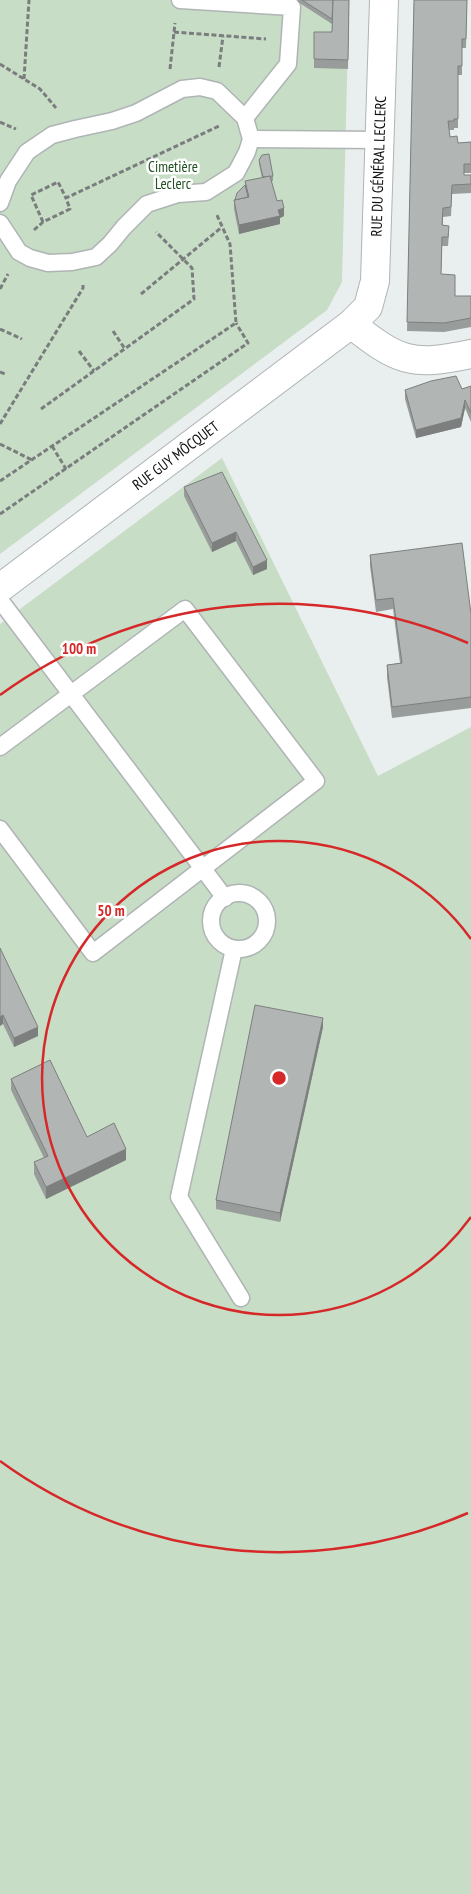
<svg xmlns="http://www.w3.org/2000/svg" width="471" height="1894" font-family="'PT Sans Narrow',sans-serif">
<rect width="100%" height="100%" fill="#e9eeef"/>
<!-- green -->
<g fill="#c7ddc6">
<polygon points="0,0 349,0 342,282 327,310 0,554"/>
<polygon points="222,458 378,776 471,727 471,1894 0,1894 0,624"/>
</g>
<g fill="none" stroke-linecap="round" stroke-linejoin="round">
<defs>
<g id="lane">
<polyline points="180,0 292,7 288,64 245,118"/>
<polyline points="251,139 380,140"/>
<polyline points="0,203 8,181 27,152 52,135 75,129 112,121 136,113 182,89 200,87 217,91 245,118 251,139 247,152 236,173 206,192 178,194 147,204 124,227 110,244 96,257 72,262 48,263 30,258 19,252 0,223"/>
<polyline points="0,600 225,898"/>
<polyline points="0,747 185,609 316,781 93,953 0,829"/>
<circle cx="239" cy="921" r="28"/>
<polyline points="234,949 179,1197 241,1298"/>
</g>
<g id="secondary">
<path d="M351,324C398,361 411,367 471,354"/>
<path id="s1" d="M0,588L351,324L368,307L375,281L384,0"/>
</g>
</defs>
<!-- lane casing -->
<use href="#lane" stroke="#afb4b4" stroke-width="19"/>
<!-- secondary casing -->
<use href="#secondary" stroke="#afb4b4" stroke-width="30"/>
<!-- path -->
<g stroke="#7a7d7e" stroke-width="3" stroke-dasharray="5 2.5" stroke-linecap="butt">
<polyline points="174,32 266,39"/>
<polyline points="0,64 40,89 56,108"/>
<polyline points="219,67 223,36"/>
<polyline points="170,69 175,23"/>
<polyline points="24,79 29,0"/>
<polyline points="0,122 16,129"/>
<polyline points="43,222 31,195 58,182 66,198"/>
<polyline points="34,230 43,222 70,209 66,198 219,126"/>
<polyline points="0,289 8,274"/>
<polyline points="141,294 222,227"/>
<polyline points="0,329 22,339"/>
<polyline points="113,331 125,349"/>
<polyline points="79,351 94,371"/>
<polyline points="0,372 5,374"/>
<polyline points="41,409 194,299 192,268 156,232"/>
<polyline points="0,424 83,288 83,285"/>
<polyline points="0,444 32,460"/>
<polyline points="52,446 66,469"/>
<polyline points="0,481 236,323 230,244 216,213"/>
<polyline points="0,514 248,343 236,323"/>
</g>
<!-- lane -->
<use href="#lane" stroke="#fff" stroke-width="16"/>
<!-- secondary -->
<use href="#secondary" stroke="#fff" stroke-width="28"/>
</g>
<!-- wall -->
<g fill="#989d9b">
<polygon points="298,0 349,0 348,69 314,68 314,32 332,32 332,24 298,2"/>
<polygon points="414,0 467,0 466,48 462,48 462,75 458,75 458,128 454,128 454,130 449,130 450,137 458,143 471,142 471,173 464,173 464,175 471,175 471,193 452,194 451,216 443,217 443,225 449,234 448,246 442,246 441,274 455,296 471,296 471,327 444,332 407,331"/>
<polygon points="259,160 273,176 273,181 271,181 277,201 284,216 280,218 280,224 239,234 234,209 234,200 235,200 245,185 245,181 262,178 259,164"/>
<polygon points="471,386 471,422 465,408 461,427 416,438 405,399 405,390 462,389"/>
<polygon points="222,472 267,569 253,575 236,541 212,552 184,496 184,487"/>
<polygon points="370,555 471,614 471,708 392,718 387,677 387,665 400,663 393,609 376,612 370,566"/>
<polygon points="0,948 38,1036 14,1047 3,1024"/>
<polygon points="323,1027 280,1222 216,1209 216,1200"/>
<polygon points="11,1079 87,1137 126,1160 46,1199 34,1174 34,1162 44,1158 11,1090"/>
</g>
<!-- shaded-wall -->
<g fill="#7c7f7e">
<polygon points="284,208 284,216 280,218 280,224 239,234 239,225"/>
<polygon points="465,400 465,408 461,427 416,438 416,430"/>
<polygon points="236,532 236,541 212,552 212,543"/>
<polygon points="267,560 267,569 253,575 253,567"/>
<polygon points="3,1015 3,1024 0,1026 0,1017"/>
<polygon points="323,1018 323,1027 280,1222 280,1213"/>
<polygon points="38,1027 38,1036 14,1047 14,1038"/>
<polygon points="126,1149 126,1160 46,1199 46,1187"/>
</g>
<!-- building -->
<g fill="#b1b6b4" stroke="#7c7f7e">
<polygon points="302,0 333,0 332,19"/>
<polygon points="333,0 349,0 348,60 314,59 314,32 332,32"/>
<polygon points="414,0 467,0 466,39 462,39 462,66 458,66 458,119 454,119 454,121 448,121 450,137 457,136 458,143 471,142 471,164 464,164 464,175 471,175 471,184 452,185 451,207 443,208 442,225 449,226 448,237 442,237 441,274 455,275 455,296 471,296 471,318 444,323 407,322"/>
<polygon points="269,154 273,176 263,177 259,160 262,155"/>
<polygon points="270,176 277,201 282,200 284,208 278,210 280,216 239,225 234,200 249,197 245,181"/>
<polygon points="245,185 248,197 235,200 237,193"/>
<polygon points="456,376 462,389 471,386 471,413 465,400 461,418 416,430 405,390 431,381"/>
<polygon points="222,472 267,560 253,567 236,532 212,543 184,487"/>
<polygon points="462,543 471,614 471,697 392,707 387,665 402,663 393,598 376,600 370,555"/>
<polygon points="0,948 38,1027 14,1038 3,1015 0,1017"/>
<polygon points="255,1005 323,1018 280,1213 216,1200"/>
<polygon points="50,1060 87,1137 114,1123 126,1149 46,1187 34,1162 48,1156 11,1079"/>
</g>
<!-- distance rings -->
<g fill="none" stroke="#d62828" stroke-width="2.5">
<path d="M471 1217A237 237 0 1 1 471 939"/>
<path d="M468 1513A474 474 0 0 1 0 1461M0 695A474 474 0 0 1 468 643"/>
</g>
<g text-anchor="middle" stroke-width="5" stroke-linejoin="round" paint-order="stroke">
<!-- street labels -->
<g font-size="15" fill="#0e0f10" stroke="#fff">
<text dy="5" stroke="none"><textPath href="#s1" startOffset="605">RUE DU GÉNÉRAL LECLERC</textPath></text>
<text dy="5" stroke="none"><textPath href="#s1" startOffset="220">RUE GUY MÔCQUET</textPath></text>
</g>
<!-- park labels -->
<g font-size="15" fill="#225024" stroke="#fff">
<text x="173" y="172">Cimetière<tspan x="173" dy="17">Leclerc</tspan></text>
</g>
</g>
<circle cx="279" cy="1078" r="8" fill="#d62828" stroke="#fff" stroke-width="2.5"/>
<g font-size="15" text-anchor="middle" font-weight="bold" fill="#d62828" stroke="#fff" stroke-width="5" stroke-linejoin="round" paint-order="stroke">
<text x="79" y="654">100 m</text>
<text x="111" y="916">50 m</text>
</g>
</svg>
